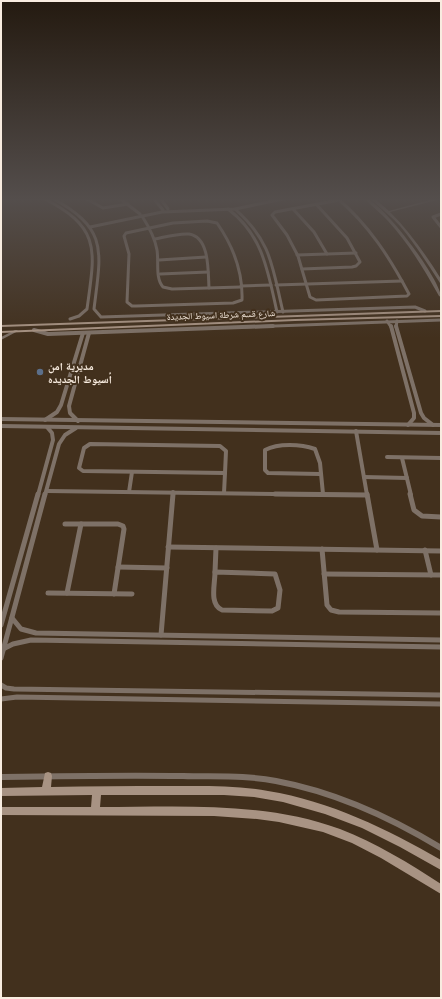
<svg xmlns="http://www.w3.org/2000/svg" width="442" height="999" font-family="Montserrat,'Noto Naskh Arabic',sans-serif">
<rect width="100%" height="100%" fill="#42301d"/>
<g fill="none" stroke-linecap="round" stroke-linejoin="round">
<!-- minor-far3 -->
<g stroke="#7e7167" stroke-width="3">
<path d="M43,198C102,228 95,250 87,309L79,316L70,319"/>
<path d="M52,198C109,229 101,251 94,309L101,317L415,307L425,311"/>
<polyline points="85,198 103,208 128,204"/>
<polyline points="119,198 140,214"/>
<polyline points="153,198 163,210"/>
<polyline points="160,198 168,209"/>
<path d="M337,198C369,225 390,258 409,294L407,296L316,300L310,297L298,256L287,235L272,215L275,212L339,200"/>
<path d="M228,209C263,235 268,272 277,312"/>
<path d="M235,209C272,242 272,266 283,312"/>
<polyline points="293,209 314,232 327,254"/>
<polyline points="441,214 433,217 441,227"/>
<path d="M142,216C149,227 155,238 157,250C159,262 155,278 163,287L172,289L241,287"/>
<path d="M207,221L217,223C233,246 243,272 242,300L233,303L136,306H132L127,302L129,254L124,236L126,233L173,223Z"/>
<polyline points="90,227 162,212 235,209 288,198"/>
<path d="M155,239C165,237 179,233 189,234C210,237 208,272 209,288"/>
<polyline points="297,255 356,253"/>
<polyline points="159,260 206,257"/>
<polyline points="302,269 352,267 356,266 360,262 347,238 316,204"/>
<polyline points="160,274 208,272"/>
<polyline points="276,285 402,281"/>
<polyline points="241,286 271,285"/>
<polyline points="387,321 391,327"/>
<polyline points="245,327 441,320"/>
<polyline points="396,327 397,321"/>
</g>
<!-- minor-far2 -->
<g stroke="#7e7167" stroke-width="4">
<polyline points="391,326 414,413 414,418 408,425"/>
<polyline points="396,326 421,413 424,418 433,425"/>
<polyline points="34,330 48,334 273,326"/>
<polyline points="45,420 57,412 61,405 83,333"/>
<polyline points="78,421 70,413 69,406 89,333"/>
<polyline points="356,431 367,495"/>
<polygon points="90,444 220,446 226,451 225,473 83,471 79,468 84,448"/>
<polyline points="387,457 441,458"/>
<polyline points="402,458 411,495"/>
<path d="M320,474L268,473L265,470V450C278,443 301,444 315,449L320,463L323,494"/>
<polyline points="364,477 407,478"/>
<polyline points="47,491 355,495"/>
<polyline points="129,492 132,472"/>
<polyline points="224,493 225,473"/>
<polyline points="38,495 53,440 52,433 47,427"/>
<polyline points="45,495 59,444 65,435 76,428"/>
<polyline points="173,495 173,492"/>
</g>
<!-- minor-far1 -->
<g stroke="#7e7167" stroke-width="5">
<polyline points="275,494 367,495"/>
<polyline points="367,494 377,550"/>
<polyline points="410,494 414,510 422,516 441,517"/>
<polyline points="65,524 118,524 123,526 124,529 114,594"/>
<polyline points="168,547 441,551"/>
<polyline points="322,549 327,605 331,610 339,612 441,613"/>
<polyline points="425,550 431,575"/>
<polyline points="118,567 167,568"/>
<path d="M215,572L275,574L280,590L278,608L272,611L222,610C209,605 215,584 215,572Z"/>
<polyline points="215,572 216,548"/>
<polyline points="324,574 441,575"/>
<polyline points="48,593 132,594"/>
<polyline points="67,593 81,524"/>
<polyline points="12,618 21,629 36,633 441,640"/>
<polyline points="1,625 38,494"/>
<polyline points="161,635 173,494"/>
<polyline points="3,649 13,644 31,640 441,647"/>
<polyline points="1,658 45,494"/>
<polyline points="1,685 6,688 14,689 441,695"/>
<polyline points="1,699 17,697 441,704"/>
</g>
<!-- minor -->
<path stroke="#7e7167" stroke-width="6" d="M1,777C62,776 122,775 183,776C214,777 246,775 276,781C335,792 390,817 441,848"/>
<!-- tertiary -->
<g fill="#7e7167" fill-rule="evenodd">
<path d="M364,198C380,198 441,280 441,297L439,296C424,269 409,244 388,221C381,213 371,206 364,198Z"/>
<path d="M370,198H374L389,211L437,198H441V199L390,212C410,232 426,255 441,279V283H440C427,263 415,244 400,226C391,216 380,208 370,198Z"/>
<polygon points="15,330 17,330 18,331 1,340 1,337"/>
<polygon points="1,417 441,423 441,427 1,421"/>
<polygon points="1,424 441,431 441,435 1,428"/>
</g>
<!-- secondary -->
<g fill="#a89383" fill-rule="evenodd">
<polygon points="441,310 441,312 1,327 1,325"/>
<polygon points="441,315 441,317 295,321 1,333 1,331 295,319"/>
<path d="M48,772L51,773L52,776L51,787C90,786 129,786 168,786C202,786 235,785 268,791C330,801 387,829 441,860V870L400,847L362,828L325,814L283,802L254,797L224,795H101L100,807C179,807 264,801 340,829C376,843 409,863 441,884V894L381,858L352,843L323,832L279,822L257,819L214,816L1,815V807H91L92,795L1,796V788L42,787L45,773Z"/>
</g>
</g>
<!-- sky -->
<linearGradient id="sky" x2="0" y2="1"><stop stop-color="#241a10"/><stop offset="0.59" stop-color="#544e4c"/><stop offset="1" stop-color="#544e4c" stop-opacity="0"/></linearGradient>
<rect width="442" height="338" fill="url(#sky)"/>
<!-- markers -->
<circle fill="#5c6f8a" stroke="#42301d" stroke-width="1.5" cx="40" cy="372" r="4"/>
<g text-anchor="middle" stroke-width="4" stroke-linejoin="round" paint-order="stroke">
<!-- far-street labels -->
<g font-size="9" fill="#f8ece0" stroke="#42301d">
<text transform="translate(221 315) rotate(-2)" y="3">شارع قسم شرطة اسيوط الجديدة</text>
</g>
<!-- poi labels -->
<g font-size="11" font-weight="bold" fill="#f8ece0" stroke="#42301d" text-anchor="start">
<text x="48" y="370">مديرية امن<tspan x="48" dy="13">أسيوط الجديده</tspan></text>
</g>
</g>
<!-- border -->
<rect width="442" height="999" fill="none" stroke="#f8ece0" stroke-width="4"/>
</svg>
